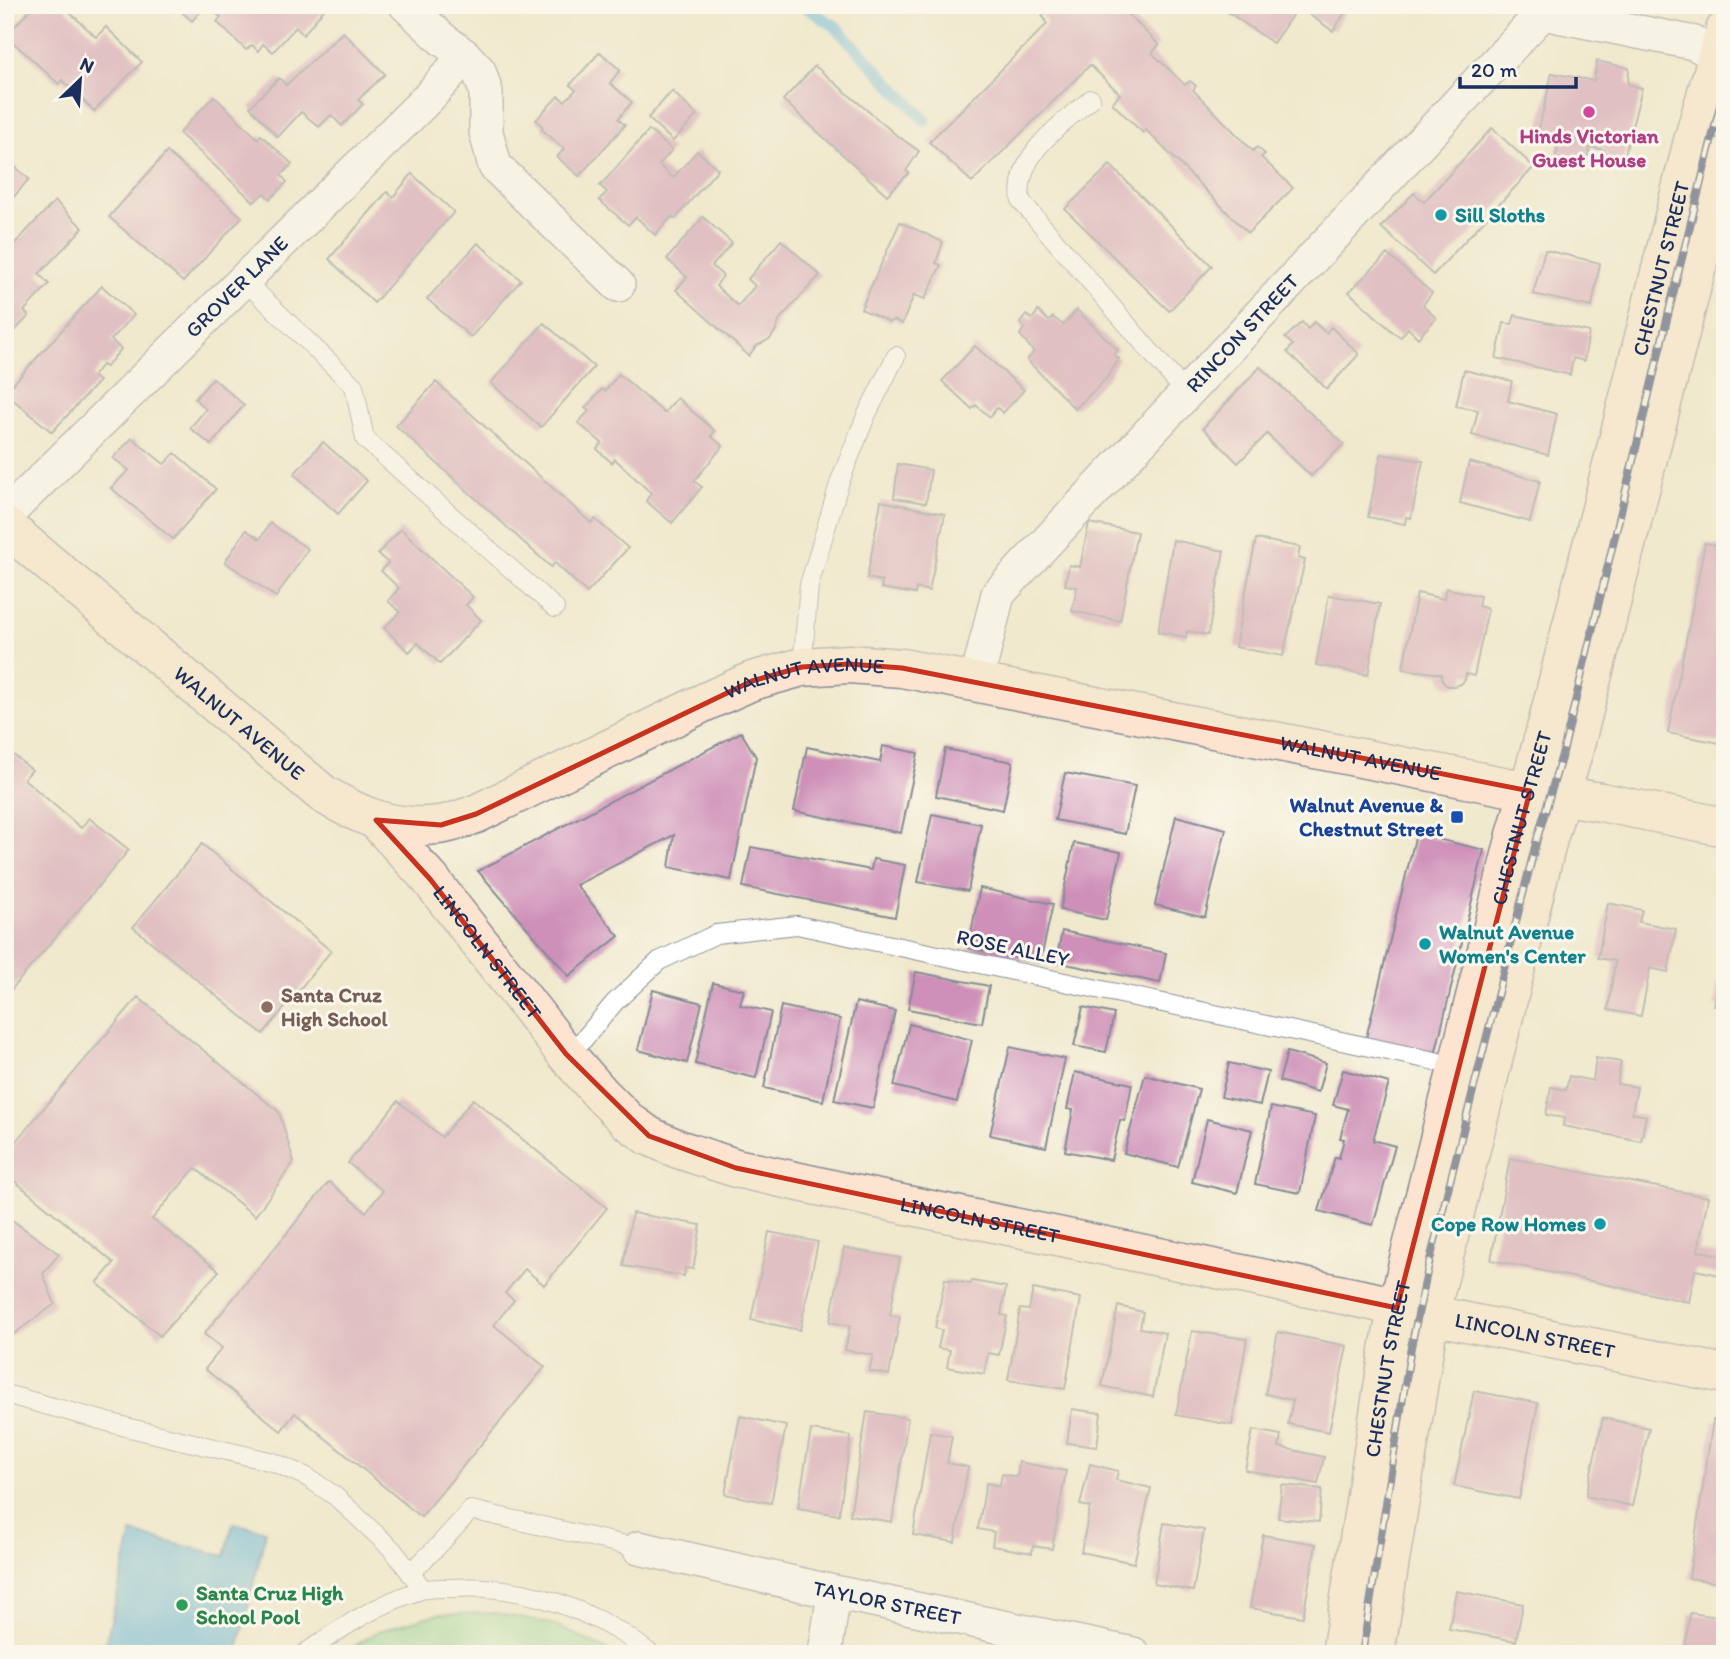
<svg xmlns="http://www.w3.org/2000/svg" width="1730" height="1659" font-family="Itim,sans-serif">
<rect width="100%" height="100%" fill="#fbf7ec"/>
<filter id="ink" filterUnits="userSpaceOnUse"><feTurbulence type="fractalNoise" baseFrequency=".0143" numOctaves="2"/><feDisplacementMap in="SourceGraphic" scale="14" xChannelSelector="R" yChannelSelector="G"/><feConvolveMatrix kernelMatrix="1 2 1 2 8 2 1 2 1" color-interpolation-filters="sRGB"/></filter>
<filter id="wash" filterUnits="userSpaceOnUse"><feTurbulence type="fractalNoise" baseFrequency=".00686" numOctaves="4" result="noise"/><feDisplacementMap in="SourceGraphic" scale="28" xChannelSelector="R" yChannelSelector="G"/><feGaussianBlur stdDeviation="1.57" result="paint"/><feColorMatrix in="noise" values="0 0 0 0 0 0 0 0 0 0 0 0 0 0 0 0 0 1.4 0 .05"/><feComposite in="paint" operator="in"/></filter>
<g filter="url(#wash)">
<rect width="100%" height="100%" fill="#f0e9ce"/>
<!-- green -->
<polygon fill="#8bd38f" stroke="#538176" stroke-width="2" points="495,1613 555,1625 615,1654 342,1654 379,1631 437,1614"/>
<!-- water -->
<polygon fill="#64b6df" stroke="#40729e" stroke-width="2" points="233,1523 266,1531 237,1654 103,1654 132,1533 225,1556"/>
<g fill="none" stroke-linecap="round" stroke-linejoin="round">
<!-- stream -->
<polyline stroke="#64b6df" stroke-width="12" points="802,5 835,26 925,120"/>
</g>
<g id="blocks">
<!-- building -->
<g fill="#ce8fb8">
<polygon points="5,5 20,5 5,22"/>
<polygon points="34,5 62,5 96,37 106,27 142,62 94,111 62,80 59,84 6,36"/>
<polygon points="174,5 206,5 192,21"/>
<polygon points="222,5 324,5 326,7 303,35 296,27 273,52 263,44 258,51 252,45 246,50 217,22 221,17 215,13"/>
<polygon points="1053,5 1119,5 1159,45 1152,53 1185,85 1190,81 1196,86 1193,90 1253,151 1257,147 1265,154 1261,157 1293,188 1248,233 1146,130 1143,133 1112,103 1120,94 1090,65 972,182 929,142 1047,24 1045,21 1046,20 1042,16"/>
<polygon points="1218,5 1350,5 1333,31 1298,7 1273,43"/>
<polygon points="343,32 385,74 358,100 363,104 342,126 331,115 319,127 301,112 278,137 250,107 279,78 286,85"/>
<polygon points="600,52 620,70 610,83 632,102 618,119 625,125 579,176 557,157 564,149 541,129 543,127 536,120 558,96 565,101 576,90 570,85"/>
<polygon points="1597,61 1629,68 1628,84 1642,88 1623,162 1610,161 1604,150 1590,147 1588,156 1576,164 1555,160 1559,140 1537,137 1552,73 1594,81"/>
<polygon points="815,66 895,134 919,151 906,171 909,173 887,195 783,100"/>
<polygon points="672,91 697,115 673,141 648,118"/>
<polygon points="214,96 258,139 261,135 292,164 281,175 287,182 270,199 264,193 254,202 179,133"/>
<polygon points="1492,128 1534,167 1433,275 1381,227 1414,193 1424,202"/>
<polygon points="649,130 672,150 659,165 673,178 697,151 718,169 675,219 672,216 655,235 636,217 628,225 599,200 607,192 600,186"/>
<polygon points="167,152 242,217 183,282 109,217"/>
<polygon points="5,158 29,179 5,207"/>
<polygon points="1110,165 1212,266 1169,311 1065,209"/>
<polygon points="412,174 454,212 374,303 329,259 387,192 393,197"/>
<polygon points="55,201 83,228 39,274 49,284 24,311 29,316 5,341 5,254"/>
<polygon points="703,217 732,243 712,266 723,276 716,286 738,306 755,286 748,279 781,240 820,275 780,319 776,330 770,339 756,346 749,356 676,290 687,277 667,259"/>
<polygon points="900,222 943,242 936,263 941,265 925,299 914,295 902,324 894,320 889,322 861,309"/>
<polygon points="478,243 521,280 471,337 427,299"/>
<polygon points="1545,250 1600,263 1592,307 1533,294"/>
<polygon points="1387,254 1432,293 1423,305 1436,318 1418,338 1408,328 1401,337 1394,333 1349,292"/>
<polygon points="102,286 134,315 111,340 121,349 106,367 102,365 93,376 99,381 52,432 5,393"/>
<polygon points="1077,310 1118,350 1114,354 1119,359 1107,378 1075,409 1027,360 1034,352 1020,335 1024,328 1020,323 1026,315 1032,319 1038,311 1049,321 1053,317 1063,325"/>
<polygon points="1515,315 1589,332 1584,361 1573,358 1570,375 1496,358 1504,323 1512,324"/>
<polygon points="1302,322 1308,329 1314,322 1326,333 1331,327 1359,354 1327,389 1287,352 1293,345 1285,338"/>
<polygon points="544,323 594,367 541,427 491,383"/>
<polygon points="975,346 1024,390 1003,413 997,408 990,417 976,405 972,409 942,381"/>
<polygon points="1260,367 1344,444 1311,476 1267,434 1238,463 1203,428"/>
<polygon points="1464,370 1512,381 1508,401 1557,414 1548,455 1472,435 1478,410 1456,406"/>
<polygon points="619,374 664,413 677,398 715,431 711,436 723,446 694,481 702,487 672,523 646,501 651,493 615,459 612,463 597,449 602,443 578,423 589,411 585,408 602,389 605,391"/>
<polygon points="213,378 244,405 211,445 190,428 206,409 195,399"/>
<polygon points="436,382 591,523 595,519 628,548 587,593 555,563 551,567 396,426"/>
<polygon points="132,438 164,464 175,453 216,489 173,539 111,488 129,470 113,458"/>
<polygon points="323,442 367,481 338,514 294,474"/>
<polygon points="1381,454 1423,461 1411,518 1406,517 1405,524 1368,517"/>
<polygon points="1469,462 1540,481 1530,522 1460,503"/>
<polygon points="898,464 931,470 926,503 894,498"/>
<polygon points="881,501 945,514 929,591 916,588 915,594 881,588 882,581 867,578"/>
<polygon points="270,523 308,549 276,597 225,562 246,530 260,539"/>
<polygon points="1089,523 1137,532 1120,621 1072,611 1077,587 1065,585 1069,565 1080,567"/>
<polygon points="401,529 473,597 466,605 481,620 440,664 418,643 409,652 384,628 400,612 388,601 399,588 381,571 388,563 378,554"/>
<polygon points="1256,539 1300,547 1298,558 1305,560 1283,656 1235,647"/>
<polygon points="1173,540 1224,551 1208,635 1187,631 1186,637 1158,632"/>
<polygon points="1705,543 1725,547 1725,744 1668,733"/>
<polygon points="1446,588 1480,596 1478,606 1488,609 1474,676 1466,674 1465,680 1461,684 1454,686 1447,686 1442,681 1441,674 1403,669 1417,593 1444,599"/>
<polygon points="1329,595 1380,604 1368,675 1316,665"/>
<polygon points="741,732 756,757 731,880 669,867 674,835 576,885 619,936 569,976 478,871"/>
<polygon points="883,746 918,753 901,833 794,811 807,747 880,762"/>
<polygon points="5,748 32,770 24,779 81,828 89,818 129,850 5,997"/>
<polygon points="945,749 1013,762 1003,810 936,796"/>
<polygon points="1065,773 1135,786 1125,834 1055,820"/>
<polygon points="932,814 981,824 968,891 918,882"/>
<polygon points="1176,816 1226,829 1205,917 1155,905"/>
<polygon points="1416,834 1484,850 1435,1055 1366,1038"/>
<polygon points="1074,843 1121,852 1106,920 1060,910"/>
<polygon points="202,844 331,951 263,1034 133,927"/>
<polygon points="751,847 871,870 873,859 905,865 895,917 743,887"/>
<polygon points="980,888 1053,904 1040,963 968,948"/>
<polygon points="1608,903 1642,910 1639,922 1676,929 1668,972 1650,968 1641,1016 1608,1010 1615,961 1598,958"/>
<polygon points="1062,931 1166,953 1160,983 1056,962"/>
<polygon points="1723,956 1725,956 1725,1008 1714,1006"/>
<polygon points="916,972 989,986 982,1023 908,1009"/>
<polygon points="713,983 744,990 740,1005 771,1012 756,1078 695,1064"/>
<polygon points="653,990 702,1003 687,1063 638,1050"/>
<polygon points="138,997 279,1112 294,1162 255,1216 195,1168 152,1219 219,1271 160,1336 97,1283 114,1263 5,1173 5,1154"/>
<polygon points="856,1002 895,1011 873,1108 834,1100"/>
<polygon points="781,1006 840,1019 823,1101 764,1088"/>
<polygon points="1083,1007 1114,1014 1106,1052 1074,1046"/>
<polygon points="909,1024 972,1040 957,1102 894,1086"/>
<polygon points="1010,1047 1065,1059 1046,1147 990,1135"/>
<polygon points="1287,1052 1326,1063 1318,1092 1279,1081"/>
<polygon points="1596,1058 1621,1062 1617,1084 1637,1087 1632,1113 1646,1116 1641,1141 1563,1126 1564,1118 1546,1115 1551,1087 1566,1090 1569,1076 1593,1081"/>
<polygon points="1229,1063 1268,1072 1260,1105 1221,1097"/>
<polygon points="1343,1070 1389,1083 1373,1140 1395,1146 1373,1225 1319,1211 1335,1157 1339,1158 1344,1139 1340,1138 1348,1109 1333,1105"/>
<polygon points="1075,1072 1132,1084 1125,1121 1120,1120 1111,1160 1065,1151 1073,1110 1067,1109"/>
<polygon points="1145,1075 1199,1089 1178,1167 1124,1153"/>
<polygon points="473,1099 607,1208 544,1285 525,1269 505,1293 514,1300 494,1325 545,1367 421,1517 295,1413 281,1431 205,1369 222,1348 204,1334 329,1182 366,1212 383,1191 348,1163 398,1101 442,1137"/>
<polygon points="1271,1107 1315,1116 1300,1193 1255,1184"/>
<polygon points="1207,1119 1252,1130 1237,1193 1192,1182"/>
<polygon points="1510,1158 1708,1197 1698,1251 1725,1256 1725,1276 1695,1270 1689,1302 1491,1260"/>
<polygon points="632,1213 701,1225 693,1269 685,1268 684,1276 623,1266"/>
<polygon points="5,1215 59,1254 43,1274 55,1304 11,1336 5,1336"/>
<polygon points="769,1232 818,1242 800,1330 751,1320"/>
<polygon points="844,1248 900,1258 890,1315 900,1317 889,1375 869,1371 873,1355 845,1350 850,1326 830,1322"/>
<polygon points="945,1279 971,1284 972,1281 1006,1287 1001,1315 1007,1316 999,1355 988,1353 984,1374 947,1367 950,1350 938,1348 942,1330 935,1328"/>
<polygon points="1033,1289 1081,1298 1065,1389 1008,1380 1020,1309 1029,1310"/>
<polygon points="1118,1306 1143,1312 1140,1328 1165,1333 1153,1397 1102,1386"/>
<polygon points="1192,1331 1247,1339 1232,1425 1176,1415"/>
<polygon points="1278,1332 1347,1346 1329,1432 1288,1424 1293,1400 1265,1394"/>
<polygon points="1474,1391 1538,1403 1519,1499 1454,1486"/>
<polygon points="1072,1409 1101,1413 1097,1447 1067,1443"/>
<polygon points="867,1412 908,1418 892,1522 850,1515"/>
<polygon points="740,1416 786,1426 771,1503 725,1494"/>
<polygon points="1603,1418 1649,1428 1632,1506 1586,1496"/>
<polygon points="1713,1420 1725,1422 1725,1584 1689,1578"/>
<polygon points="811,1430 851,1436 839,1515 798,1508"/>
<polygon points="1253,1430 1281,1435 1279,1447 1324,1457 1318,1484 1245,1470"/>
<polygon points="930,1432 952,1436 947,1463 968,1467 955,1542 913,1535"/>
<polygon points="1019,1462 1066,1471 1052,1549 1033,1546 1032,1553 992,1546 994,1532 978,1529 986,1483 1000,1486 1002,1474 1017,1477"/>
<polygon points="1090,1464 1118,1471 1116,1480 1151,1488 1134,1563 1081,1552 1090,1507 1080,1505"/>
<polygon points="1282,1485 1322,1489 1319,1522 1278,1518"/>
<polygon points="1164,1523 1204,1530 1193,1591 1154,1584"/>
<polygon points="1263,1535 1316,1544 1303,1617 1250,1608"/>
<polygon points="1456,1591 1523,1604 1516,1641 1449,1629"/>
<polygon points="1690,1613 1725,1618 1725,1654 1684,1654"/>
</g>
</g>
</g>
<g filter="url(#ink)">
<use href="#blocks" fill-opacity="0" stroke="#868c96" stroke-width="2"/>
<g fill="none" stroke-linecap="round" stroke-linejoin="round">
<defs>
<g id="lane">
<path d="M1091,99C1061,125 1014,155 1021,201L1186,393"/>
<polyline points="244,280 354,386 365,439 555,608"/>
<polyline points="802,667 809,585 840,481 866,416 896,356"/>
<polyline points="566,1054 584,1039 615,1002 659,961 716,934 797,925 1435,1061 1460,1069"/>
<polyline points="5,1394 130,1428 273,1462 307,1477 335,1496 392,1549 423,1589"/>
<polyline points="410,1573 437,1547 471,1510 639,1548"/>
<path d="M304,1654C341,1628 377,1604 421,1590C430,1587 442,1588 453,1588C511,1584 570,1602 620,1632C631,1638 641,1647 651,1654"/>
</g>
<g id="street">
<polyline points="406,5 441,38 465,56 479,71 486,92 486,132 495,166 618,285"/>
<polyline points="1543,13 1694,43 1717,55 1725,62"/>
<path id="s1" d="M5,516L429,97L465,56"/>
<path id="s2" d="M976,684L998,594L1550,5"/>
<path id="s3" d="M639,1548L834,1592L1133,1654"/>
<polyline points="825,1654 834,1592"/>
</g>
<g id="secondary">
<path id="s4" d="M5,526L323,794C360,816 394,831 438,825C451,824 464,818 476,814L705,702L752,681L802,667L849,664L902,668L1508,787L1601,802L1725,827"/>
<path id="s5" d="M376,820L430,879L566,1054L601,1094L628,1121L649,1136L678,1149L736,1168L854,1194L1372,1301L1397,1308L1725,1374"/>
<path id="s6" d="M1341,1654L1390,1344L1408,1263L1516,835L1546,729L1694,137L1725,30"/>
<polyline points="1375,1654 1430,1313 1548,839 1574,749 1725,156"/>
</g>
</defs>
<!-- lane casing -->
<use href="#lane" stroke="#868c96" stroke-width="20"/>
<!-- street casing -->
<use href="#street" stroke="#868c96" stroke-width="36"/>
<!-- secondary casing -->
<use href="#secondary" stroke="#868c96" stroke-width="41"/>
<!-- lane -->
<use href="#lane" stroke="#fff" stroke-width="18"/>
<!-- street -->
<use href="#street" stroke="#fff" stroke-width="33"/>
<!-- secondary -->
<use href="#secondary" stroke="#fde4d0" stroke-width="38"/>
<defs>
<polyline id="rail" points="1362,1654 1411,1347 1428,1268 1537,839 1564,748 1675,286 1725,86"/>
</defs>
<!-- rail casing -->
<use href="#rail" stroke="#1b2f5e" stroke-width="8"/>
<!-- rail -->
<use href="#rail" stroke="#fbf7ec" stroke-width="5" stroke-dasharray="16" stroke-linecap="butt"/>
</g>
</g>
<!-- marked area -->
<path d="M0 0H1730V1659H0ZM849,664L902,668L1530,791L1397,1308L736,1168L649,1136L566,1054L430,879L376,820L441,825L476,814L752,681L802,667Z" fill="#f0e9ce" fill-opacity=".55" fill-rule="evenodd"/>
<path fill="none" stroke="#c8321e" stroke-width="5" stroke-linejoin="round" d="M849,664L902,668L1530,791L1397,1308L736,1168L649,1136L566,1054L430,879L376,820L441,825L476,814L752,681L802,667Z"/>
<!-- markers -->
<circle fill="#d1479c" stroke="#fbf7ec" stroke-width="2.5" cx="1589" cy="112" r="7"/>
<g fill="#0f9aa8" stroke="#fbf7ec" stroke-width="2.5">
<circle cx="1441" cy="215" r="7"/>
<circle cx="1425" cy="944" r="7"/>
<circle cx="1600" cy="1224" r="7"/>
</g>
<rect fill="#1a4fb4" stroke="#fbf7ec" stroke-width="2.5" x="1450" y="810" width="14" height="14" rx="3.5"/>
<circle fill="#8d6e63" stroke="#fbf7ec" stroke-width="2.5" cx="267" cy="1007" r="7"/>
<circle fill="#2e9e5b" stroke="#fbf7ec" stroke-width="2.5" cx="182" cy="1605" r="7"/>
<g text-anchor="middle" stroke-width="6" stroke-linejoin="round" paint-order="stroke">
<!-- hotel labels -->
<g font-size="21" font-weight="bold" fill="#b23c85" stroke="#fbf7ec">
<text x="1589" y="143">Hinds Victorian<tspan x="1589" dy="24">Guest House</tspan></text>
</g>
<!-- culture labels -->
<g font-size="21" font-weight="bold" fill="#0d838f" stroke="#fbf7ec" text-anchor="start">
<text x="1455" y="222">Sill Sloths</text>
<text x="1439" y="939">Walnut Avenue<tspan x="1439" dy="24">Women's Center</tspan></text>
<text x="1586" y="1231" text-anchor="end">Cope Row Homes</text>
</g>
<!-- street labels -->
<g font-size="21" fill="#1b2f5e" stroke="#fbf7ec">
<text dy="7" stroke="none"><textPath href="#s6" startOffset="1423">CHESTNUT STREET</textPath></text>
<text dy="7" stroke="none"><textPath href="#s1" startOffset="326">GROVER LANE</textPath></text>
<text dy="7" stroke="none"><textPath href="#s2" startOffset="450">RINCON STREET</textPath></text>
<text dy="7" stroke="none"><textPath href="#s4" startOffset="936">WALNUT AVENUE</textPath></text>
<text dy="7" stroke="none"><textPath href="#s4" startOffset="306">WALNUT AVENUE</textPath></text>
<text dy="7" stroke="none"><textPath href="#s4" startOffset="1503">WALNUT AVENUE</textPath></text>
<text dy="7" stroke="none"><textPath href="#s6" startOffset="856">CHESTNUT STREET</textPath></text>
<text transform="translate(1013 948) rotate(12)" y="7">ROSE ALLEY</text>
<text dy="7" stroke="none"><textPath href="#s5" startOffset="173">LINCOLN STREET</textPath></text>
<text dy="7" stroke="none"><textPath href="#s5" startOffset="761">LINCOLN STREET</textPath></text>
<text dy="7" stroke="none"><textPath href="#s5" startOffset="1328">LINCOLN STREET</textPath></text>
<text dy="7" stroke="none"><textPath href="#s6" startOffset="289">CHESTNUT STREET</textPath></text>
<text dy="7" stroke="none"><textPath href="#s3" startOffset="254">TAYLOR STREET</textPath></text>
</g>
<!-- transit labels -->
<g font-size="21" font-weight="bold" fill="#164399" stroke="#fbf7ec" text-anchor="end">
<text x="1443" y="812">Walnut Avenue &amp;<tspan x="1443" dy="24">Chestnut Street</tspan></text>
</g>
<!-- education labels -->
<g font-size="21" font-weight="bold" fill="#785e54" stroke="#fbf7ec" text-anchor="start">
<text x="281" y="1002">Santa Cruz<tspan x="281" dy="24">High School</tspan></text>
</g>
<!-- leisure labels -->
<g font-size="21" font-weight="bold" fill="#27864d" stroke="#fbf7ec" text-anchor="start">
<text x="196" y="1600">Santa Cruz High<tspan x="196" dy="24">School Pool</tspan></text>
</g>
</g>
<!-- margin -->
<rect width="1730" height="1659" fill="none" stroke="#fbf7ec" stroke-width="28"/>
<!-- north arrow -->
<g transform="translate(80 80) rotate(25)" stroke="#fbf7ec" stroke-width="5" paint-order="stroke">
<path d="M0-5L12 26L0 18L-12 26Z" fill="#1b2f5e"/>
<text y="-10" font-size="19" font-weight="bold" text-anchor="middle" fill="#1b2f5e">N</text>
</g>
<!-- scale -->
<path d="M1460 77v10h116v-10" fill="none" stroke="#1b2f5e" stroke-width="3.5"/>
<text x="1471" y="77" font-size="21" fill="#1b2f5e" stroke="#fbf7ec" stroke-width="5" paint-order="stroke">20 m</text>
</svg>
